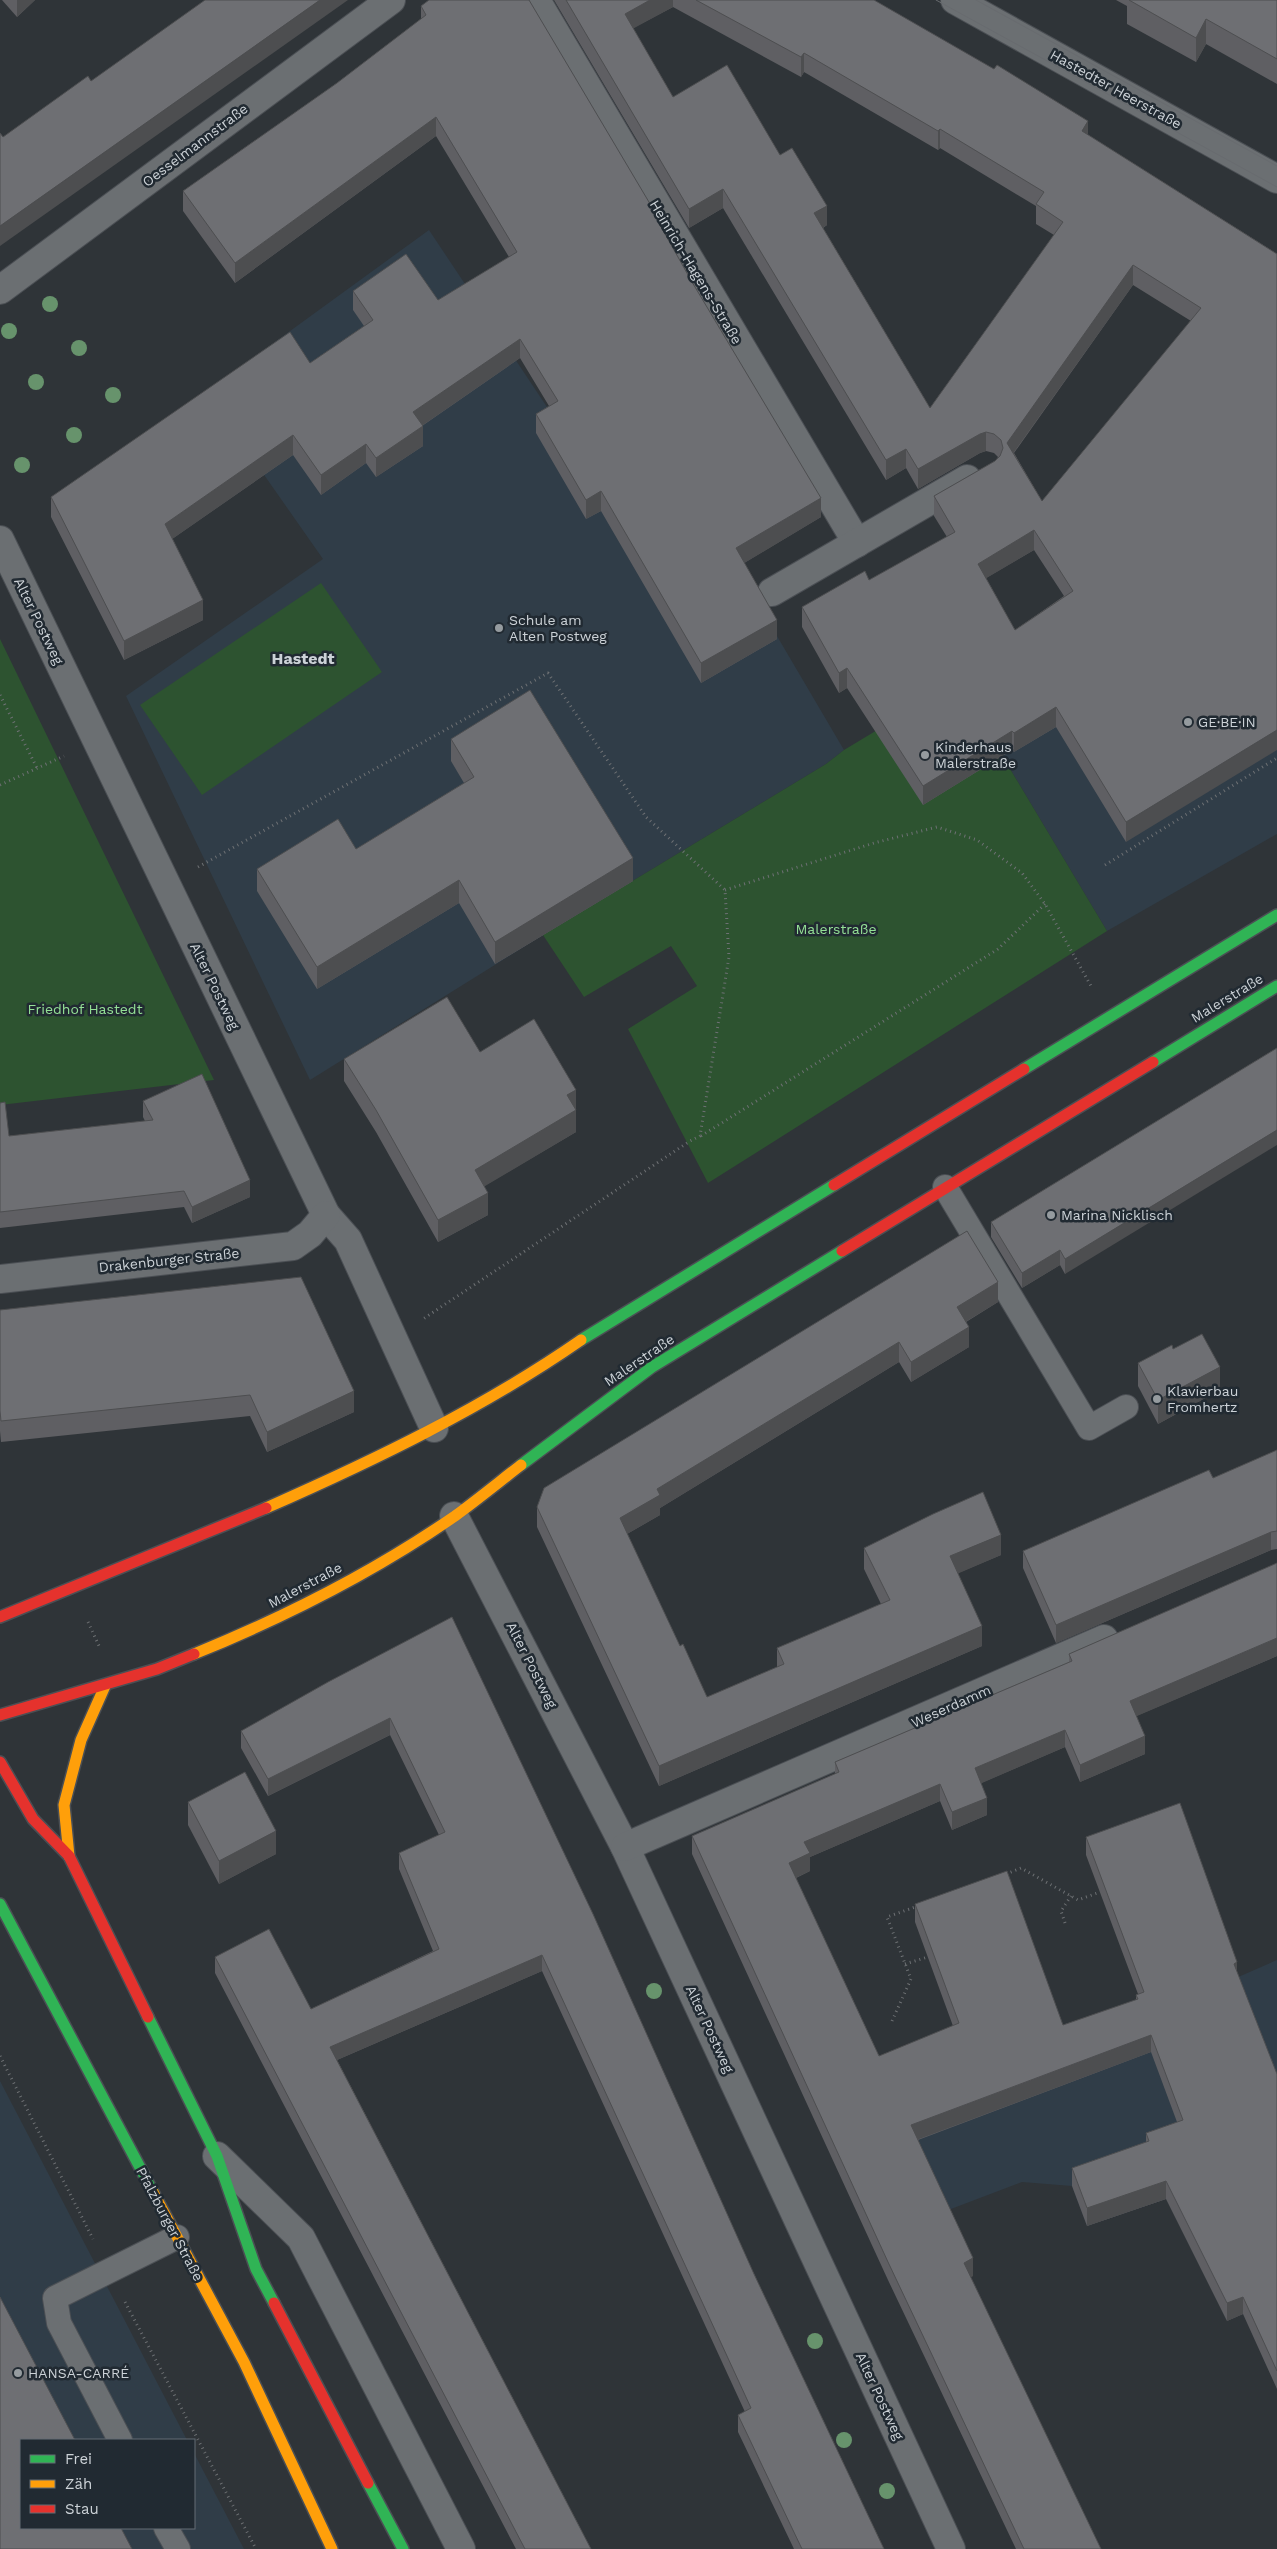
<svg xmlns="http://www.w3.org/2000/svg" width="1277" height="2549" font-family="'Work Sans',sans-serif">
<rect width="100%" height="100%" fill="#2f3438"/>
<!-- built -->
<g fill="#303d48">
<polygon points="429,230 547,407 614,359 844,750 826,764 543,935 310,1080 126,696 323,559 206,392"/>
<polygon points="1277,484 1277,834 1107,931 985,727"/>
<polygon points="1277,1960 1277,2161 1087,2226 1072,2186 1022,2182 943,2212 893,2105 1236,1978"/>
<polygon points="0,2081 187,2440 21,2440 21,2528 194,2528 194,2453 244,2549 0,2549"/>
</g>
<!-- green -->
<g fill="#2d5330">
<polygon points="321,583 382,672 202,795 140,705"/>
<polygon points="0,639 214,1080 0,1105"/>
<polygon points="937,694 985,727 1107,931 708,1183 628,1029 697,986 671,946 584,997 543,935 826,764 844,750"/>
</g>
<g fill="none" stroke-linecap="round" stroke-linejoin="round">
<defs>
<g id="lane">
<polyline points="945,1187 1089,1428 1126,1407"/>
<polyline points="120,2440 59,2323 55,2298 177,2237"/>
<polyline points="166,2528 178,2549"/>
</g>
<g id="street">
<polyline points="536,0 857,543"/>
<polyline points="955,0 1277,179"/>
<polyline points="0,290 391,0"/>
<polyline points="0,540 326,1215 348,1240 434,1428"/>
<polyline points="772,592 967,479"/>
<polyline points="0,1279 293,1246 310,1234 326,1215"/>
<polyline points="454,1516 625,1847 951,2549"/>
<polyline points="625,1847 1104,1639"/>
<polyline points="217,2156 301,2238 461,2549"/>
</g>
<g id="fast">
<polyline points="1153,1062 1277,986"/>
<polyline points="1024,1069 1277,915"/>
<polyline points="581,1340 834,1185"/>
<polyline points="521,1465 652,1367 842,1251"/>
<polyline points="0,1904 153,2192"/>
<polyline points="148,2017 217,2156 256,2269 274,2303"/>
<polyline points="368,2483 403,2549"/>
</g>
<g id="slow">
<path d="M266,1508C375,1460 483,1408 581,1340"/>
<path d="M194,1654C285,1617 374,1572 455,1516C477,1500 499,1482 521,1465"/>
<polyline points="69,1856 64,1805 81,1740 105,1686"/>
<polyline points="153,2192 244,2362 332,2549"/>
</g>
<g id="jam">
<polyline points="834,1185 1024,1069"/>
<polyline points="842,1251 1153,1062"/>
<polyline points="0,1617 266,1508"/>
<polyline points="0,1715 157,1669 194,1654"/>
<polyline points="0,1762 33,1819 69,1856 148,2017"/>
<polyline points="274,2303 368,2483"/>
</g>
</defs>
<!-- lane casing -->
<use href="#lane" stroke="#4b4f54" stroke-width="26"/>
<!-- street casing -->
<use href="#street" stroke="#4b4f54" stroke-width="30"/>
<!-- fast casing -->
<use href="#fast" stroke="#4b4f54" stroke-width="14"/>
<!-- slow casing -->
<use href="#slow" stroke="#4b4f54" stroke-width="14"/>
<!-- jam casing -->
<use href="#jam" stroke="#4b4f54" stroke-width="14"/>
<!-- path -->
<g stroke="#6e7174" stroke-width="3" stroke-dasharray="1 4" stroke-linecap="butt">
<polyline points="0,695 37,768"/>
<polyline points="0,785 64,756"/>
<polyline points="1105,865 1277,758"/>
<polyline points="198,867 548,673 646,817 725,890 729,957 700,1136 690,1141 423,1319"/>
<polyline points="725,890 874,843 937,827 977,840 1022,873 1045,904 1091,986"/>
<polyline points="701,1136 998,949 1045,904"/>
<polyline points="88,1622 100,1648"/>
<polyline points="1006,1874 1021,1868 1078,1900 1100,1892"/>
<polyline points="1065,1923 1061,1911 1071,1896"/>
<polyline points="905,1964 928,1957"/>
<polyline points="892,2021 911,1979 887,1917 918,1906"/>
<polyline points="0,2056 93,2239"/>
<polyline points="125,2302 256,2549"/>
</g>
<!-- lane -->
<use href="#lane" stroke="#6b6f72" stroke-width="24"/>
<!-- street -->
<use href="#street" stroke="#6b6f72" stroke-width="28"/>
<!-- fast -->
<use href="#fast" stroke="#30b455" stroke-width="11"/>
<!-- slow -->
<use href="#slow" stroke="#ff9f0a" stroke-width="11"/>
<!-- jam -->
<use href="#jam" stroke="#e5322d" stroke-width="11"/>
<!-- tram -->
<g stroke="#686b6f" stroke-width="1">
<polyline points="936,0 1277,187"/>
<polyline points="976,0 1277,166"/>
</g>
</g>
<!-- trees -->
<g fill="#67936c">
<circle cx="50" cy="304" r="8"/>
<circle cx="9" cy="331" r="8"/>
<circle cx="79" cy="348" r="8"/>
<circle cx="36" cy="382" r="8"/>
<circle cx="113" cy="395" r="8"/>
<circle cx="74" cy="435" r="8"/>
<circle cx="22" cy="465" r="8"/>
<circle cx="654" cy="1991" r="8"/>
<circle cx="815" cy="2341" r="8"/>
<circle cx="844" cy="2440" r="8"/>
<circle cx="887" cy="2491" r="8"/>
</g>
<!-- wall -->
<g fill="#5f5f63" fill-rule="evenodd">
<polygon points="2,0 35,0 17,17"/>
<path d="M554,0H874L1277,254L1126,842L1056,727L1014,752L1012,750L923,805L847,688L839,693L802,627V607L869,580L947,537L934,516V496L995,461L998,457L994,453L986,451L980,453L918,489L906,468L886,480L723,208L689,228ZM673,7L801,77L804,72L938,150L940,148L1036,206V224L1054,235L930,408L823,228L827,225L780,155L673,97L633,28ZM1133,285L1191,321L1042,501L1014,453ZM1034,550L1064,596L1015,630L986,578Z"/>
<polygon points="1116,0 1277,0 1277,84 1206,44 1196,62 1127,24 1127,6"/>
<polygon points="421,6 662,229 821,517 744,563 777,639 701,683 601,511 586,519 536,433 536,414 549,406 520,358 422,426 423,446 376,477 366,463 321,495 293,455 172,539 203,620 124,660 51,517 51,497 310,363 364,326 353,310 353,291 438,300 509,257 436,136 235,283 183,211 183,191 337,83 421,19"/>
<polygon points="451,739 633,881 495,964 459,903 317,989 257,891 257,869 356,849 464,783 451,761"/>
<polygon points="1277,1048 1065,1274 1060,1265 1022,1288 991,1237 991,1222"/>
<polygon points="480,1052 576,1112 576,1132 484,1186 488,1215 438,1242 376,1132 344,1081 344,1059"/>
<polygon points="143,1101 250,1197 192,1223 184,1207 0,1228 0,1103 9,1136 145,1121 143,1117"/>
<polygon points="967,1231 998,1302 966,1322 969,1347 911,1382 899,1362 660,1508 660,1515 627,1534 680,1646 707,1697 777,1667 777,1648 881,1604 864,1569 864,1548 1001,1555 958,1573 982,1646 659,1786 537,1527 537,1507"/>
<polygon points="0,1310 354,1412 267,1452 250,1416 1,1442 0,1431"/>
<polygon points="1138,1363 1220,1390 1158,1424 1138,1386"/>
<polygon points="1277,1450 1277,1549 1271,1550 1056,1643 1023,1568 1023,1551 1213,1478"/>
<polygon points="1277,1563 1277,1656 1136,1716 1145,1754 1080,1782 1065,1747 981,1783 987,1815 952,1830 940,1801 810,1857 810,1871 796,1878 879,2056 953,2026 915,1922 915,1904 1063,2025 1136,2000 1136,1995 1138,1994 1086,1855 1086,1837 1237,1973 1277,2074 1277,2389 1243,2314 1227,2321 1166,2199 1087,2226 1072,2186 1072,2168 1146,2142 1146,2133 1177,2122 1151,2052 918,2140 973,2276 970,2277 1101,2549 1016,2549 888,2280 692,1854 692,1836 835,1774 835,1762 1069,1662 1069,1654"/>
<polygon points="452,1617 754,2274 884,2549 794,2549 738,2432 738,2415 745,2412 542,1971 337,2060 591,2549 516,2549 215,1973 215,1957 311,2009 433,1951 399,1869 399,1853 439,1835 390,1735 268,1796 241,1748 241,1731"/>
<polygon points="188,1802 276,1854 219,1884 188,1825"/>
</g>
<!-- shaded-wall -->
<g fill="#4d4e50">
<polygon points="17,0 35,0 17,17"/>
<polygon points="320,0 348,0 0,246 0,226"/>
<polygon points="650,0 673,0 673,7 625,33 625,14"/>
<polygon points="1206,19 1206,44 1196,62 1196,38"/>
<polygon points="804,53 804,72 801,77 801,57"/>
<polygon points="436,117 436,136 235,283 235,263"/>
<polygon points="1088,121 1088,141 1082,131"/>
<polygon points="940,129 940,148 938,150 938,131"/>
<polygon points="723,189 723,208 689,228 689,209"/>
<polygon points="827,206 827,225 814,233 814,213"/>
<polygon points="1133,265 1133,285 1007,462 1007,443"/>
<polygon points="520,339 520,358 413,432 413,412"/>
<polygon points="423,426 423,446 376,477 376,458"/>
<polygon points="986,432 986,451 980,453 918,489 918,469 980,434"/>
<polygon points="293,435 293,455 165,544 165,524"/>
<polygon points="366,444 366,463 321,495 321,475"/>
<polygon points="906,449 906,468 886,480 886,460"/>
<polygon points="601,491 601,511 586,519 586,500"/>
<polygon points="821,498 821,517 736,568 736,548"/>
<polygon points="1034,530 1034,550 978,583 978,564"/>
<polygon points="203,600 203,620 124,660 124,641"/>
<polygon points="777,620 777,639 701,683 701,663"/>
<polygon points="847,668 847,688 839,693 839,673"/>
<polygon points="1056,707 1056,727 1014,752 1014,733"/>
<polygon points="1277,730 1277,750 1126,842 1126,822"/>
<polygon points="1012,731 1012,750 923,805 923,786"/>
<polygon points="633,858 633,881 495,964 495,942"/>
<polygon points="459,880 459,903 317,989 317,967"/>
<polygon points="576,1090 576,1132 475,1192 475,1170 567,1095"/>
<polygon points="1277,1130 1277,1145 1065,1274 1065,1259"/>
<polygon points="250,1180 250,1197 192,1223 192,1207"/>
<polygon points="488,1193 488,1215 438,1242 438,1220"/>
<polygon points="1060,1250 1060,1265 1022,1288 1022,1273"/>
<polygon points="998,1282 998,1302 957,1327 957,1307"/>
<polygon points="969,1327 969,1347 911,1382 911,1362"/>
<polygon points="899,1342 899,1362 660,1508 660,1515 620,1538 620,1518 657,1489"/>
<polygon points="1220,1367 1220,1390 1158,1424 1158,1400"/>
<polygon points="354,1391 354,1412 267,1452 267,1432"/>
<polygon points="1271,1532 1271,1550 1056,1643 1056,1625"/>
<polygon points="1001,1535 1001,1555 950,1577 950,1556"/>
<polygon points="982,1626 982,1646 659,1786 659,1766"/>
<polygon points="1277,1638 1277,1656 1130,1719 1130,1701"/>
<polygon points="390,1718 390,1735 268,1796 268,1779"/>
<polygon points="1065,1730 1065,1747 975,1786 975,1768"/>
<polygon points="1145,1736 1145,1754 1080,1782 1080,1765"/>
<polygon points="940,1784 940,1801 810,1857 810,1871 789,1881 789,1863 804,1842"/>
<polygon points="987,1798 987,1815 952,1830 952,1812"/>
<polygon points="276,1831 276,1854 219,1884 219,1861"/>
<polygon points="542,1955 542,1971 330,2063 330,2047"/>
<polygon points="1237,1962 1237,1980 1234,1964"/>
<polygon points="1151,2035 1151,2052 911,2142 911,2125"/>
<polygon points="1166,2181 1166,2199 1087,2226 1087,2208"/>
<polygon points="973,2258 973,2276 964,2280 964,2263"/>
<polygon points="1243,2297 1243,2314 1227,2321 1227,2303"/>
</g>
<!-- building -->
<g fill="#6e6f73" stroke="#4d4e50" fill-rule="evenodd">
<polygon points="205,0 320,0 0,226 0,133 3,137 88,76 91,81"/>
<polygon points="429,0 529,0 662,224 660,225 692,282 821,498 736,548 777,620 701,663 601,491 586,500 536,414 558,401 520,339 413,412 423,426 376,458 366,444 321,475 293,435 165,524 203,600 124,641 51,497 290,332 310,363 373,320 353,291 406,254 438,300 517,252 436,117 235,263 183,191 337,83 426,15 421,6"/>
<path d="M566,0H650L625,14L673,97L727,65L780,155L792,148L827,206L814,213L930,408L1063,222L1036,204L1044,192L940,129L938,131L804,53L801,57L696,0H874L994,69L997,65L1088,121L1082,131L1277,254V730L1126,822L1056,707L1014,733L1012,731L923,786L847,668L839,673L802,607L865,571L869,580L955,532L934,496L995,461L1000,456L1003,448L1001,440L994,434L986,432L980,434L918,469L906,449L886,460L723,189L689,209ZM1133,265L1201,308L1042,501L1007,443ZM1034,530L1073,591L1015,630L978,564Z"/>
<polygon points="1129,0 1277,0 1277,59 1206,19 1196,38"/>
<polygon points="530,690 633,858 495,942 459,880 317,967 257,869 338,819 356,849 474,777 451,739"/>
<polygon points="447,997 480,1052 534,1019 576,1090 567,1095 576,1110 475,1170 488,1193 438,1220 376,1110 344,1059"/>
<polygon points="1277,1048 1277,1130 1065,1259 1060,1250 1022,1273 991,1222"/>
<polygon points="202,1074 250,1180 192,1207 184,1191 0,1212 0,1103 5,1102 9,1136 153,1120 143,1101"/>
<polygon points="967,1231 998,1282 957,1307 969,1327 911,1362 899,1342 657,1489 660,1495 620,1518 680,1646 683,1644 707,1697 784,1664 777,1648 890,1600 864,1548 933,1514 983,1492 1001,1535 950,1556 982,1626 659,1766 537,1507 544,1488"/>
<polygon points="301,1277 354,1391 267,1432 250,1395 1,1421 0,1411 0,1310"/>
<polygon points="1202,1334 1220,1367 1158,1400 1138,1363 1172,1345 1173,1349"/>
<polygon points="1277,1450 1277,1531 1271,1532 1056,1625 1023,1551 1209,1470 1213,1478"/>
<polygon points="1277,1563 1277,1638 1130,1701 1145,1736 1080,1765 1065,1730 975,1768 987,1798 952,1812 940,1784 804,1842 810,1853 789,1863 879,2056 959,2023 915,1904 1007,1871 1063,2025 1138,1999 1136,1995 1144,1992 1086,1837 1180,1803 1237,1962 1234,1964 1277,2074 1277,2371 1243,2297 1227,2303 1166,2181 1087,2208 1072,2168 1149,2141 1146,2133 1183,2120 1151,2035 911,2125 973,2258 964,2263 1101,2549 1024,2549 888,2262 692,1836 839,1772 835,1762 1072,1661 1069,1654"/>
<polygon points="452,1617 593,1914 754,2274 884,2549 802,2549 738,2415 751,2408 542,1955 330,2047 591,2549 525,2549 215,1957 269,1929 311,2009 439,1949 399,1853 445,1832 390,1718 268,1779 241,1731 328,1682"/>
<polygon points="245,1772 276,1831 219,1861 188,1802"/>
<polygon points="0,2297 75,2440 21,2440 21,2528 121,2528 132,2549 0,2549"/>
</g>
<!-- markers -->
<g fill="#959b9f" stroke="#212a32" stroke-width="2">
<circle cx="499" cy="628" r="5"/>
<circle cx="1188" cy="722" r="5"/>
<circle cx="925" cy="755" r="5"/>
<circle cx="1051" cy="1215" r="5"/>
<circle cx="1157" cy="1399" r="5"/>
<circle cx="18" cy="2373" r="5"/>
</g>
<g text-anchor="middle" stroke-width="5" stroke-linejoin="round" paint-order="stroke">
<!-- street labels -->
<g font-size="14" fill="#ccd2d7" stroke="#212a32">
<text transform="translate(1116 89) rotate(29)" y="5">Hastedter Heerstraße</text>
<text transform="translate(195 145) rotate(-37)" y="5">Oesselmannstraße</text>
<text transform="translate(696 272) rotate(59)" y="5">Heinrich-Hagens-Straße</text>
<text transform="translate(39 621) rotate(64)" y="5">Alter Postweg</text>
<text transform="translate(215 986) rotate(64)" y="5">Alter Postweg</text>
<text transform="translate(1227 998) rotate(-31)" y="5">Malerstraße</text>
<text transform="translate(169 1260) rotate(-6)" y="5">Drakenburger Straße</text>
<text transform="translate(639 1360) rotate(-34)" y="5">Malerstraße</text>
<text transform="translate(305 1585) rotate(-28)" y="5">Malerstraße</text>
<text transform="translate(532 1665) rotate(63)" y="5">Alter Postweg</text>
<text transform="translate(951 1706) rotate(-24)" y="5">Weserdamm</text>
<text transform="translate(710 2029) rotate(65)" y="5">Alter Postweg</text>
<text transform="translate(170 2224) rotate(62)" y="5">Pfalzburger Straße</text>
<text transform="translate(880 2396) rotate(65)" y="5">Alter Postweg</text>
</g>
<!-- poi labels -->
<g font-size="14" fill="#ccd2d7" stroke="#212a32" text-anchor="start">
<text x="509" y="625">Schule am<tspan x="509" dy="16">Alten Postweg</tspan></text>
<text x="1198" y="727">GE·BE·IN</text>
<text x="935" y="752">Kinderhaus<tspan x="935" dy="16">Malerstraße</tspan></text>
<text x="1061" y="1220">Marina Nicklisch</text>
<text x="1167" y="1396">Klavierbau<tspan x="1167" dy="16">Fromhertz</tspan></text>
<text x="28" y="2378">HANSA-CARRÉ</text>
</g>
<!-- park labels -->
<g font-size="14" fill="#94e096" stroke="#212a32">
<text x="836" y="934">Malerstraße</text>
<text x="85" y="1014">Friedhof Hastedt</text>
</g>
<!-- quarter labels -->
<g font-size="16" font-weight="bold" fill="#ccd2d7" stroke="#212a32">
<text x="303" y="664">Hastedt</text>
</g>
</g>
<!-- legend -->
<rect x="20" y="2439" width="175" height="90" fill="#212a32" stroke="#656d74"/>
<rect x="30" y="2455" width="25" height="8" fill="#30b455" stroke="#656d74"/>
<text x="65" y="2464" font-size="15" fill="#ccd2d7">Frei</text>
<rect x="30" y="2480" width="25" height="8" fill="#ff9f0a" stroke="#656d74"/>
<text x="65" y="2489" font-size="15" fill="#ccd2d7">Zäh</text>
<rect x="30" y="2505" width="25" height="8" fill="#e5322d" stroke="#656d74"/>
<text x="65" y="2514" font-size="15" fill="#ccd2d7">Stau</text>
</svg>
